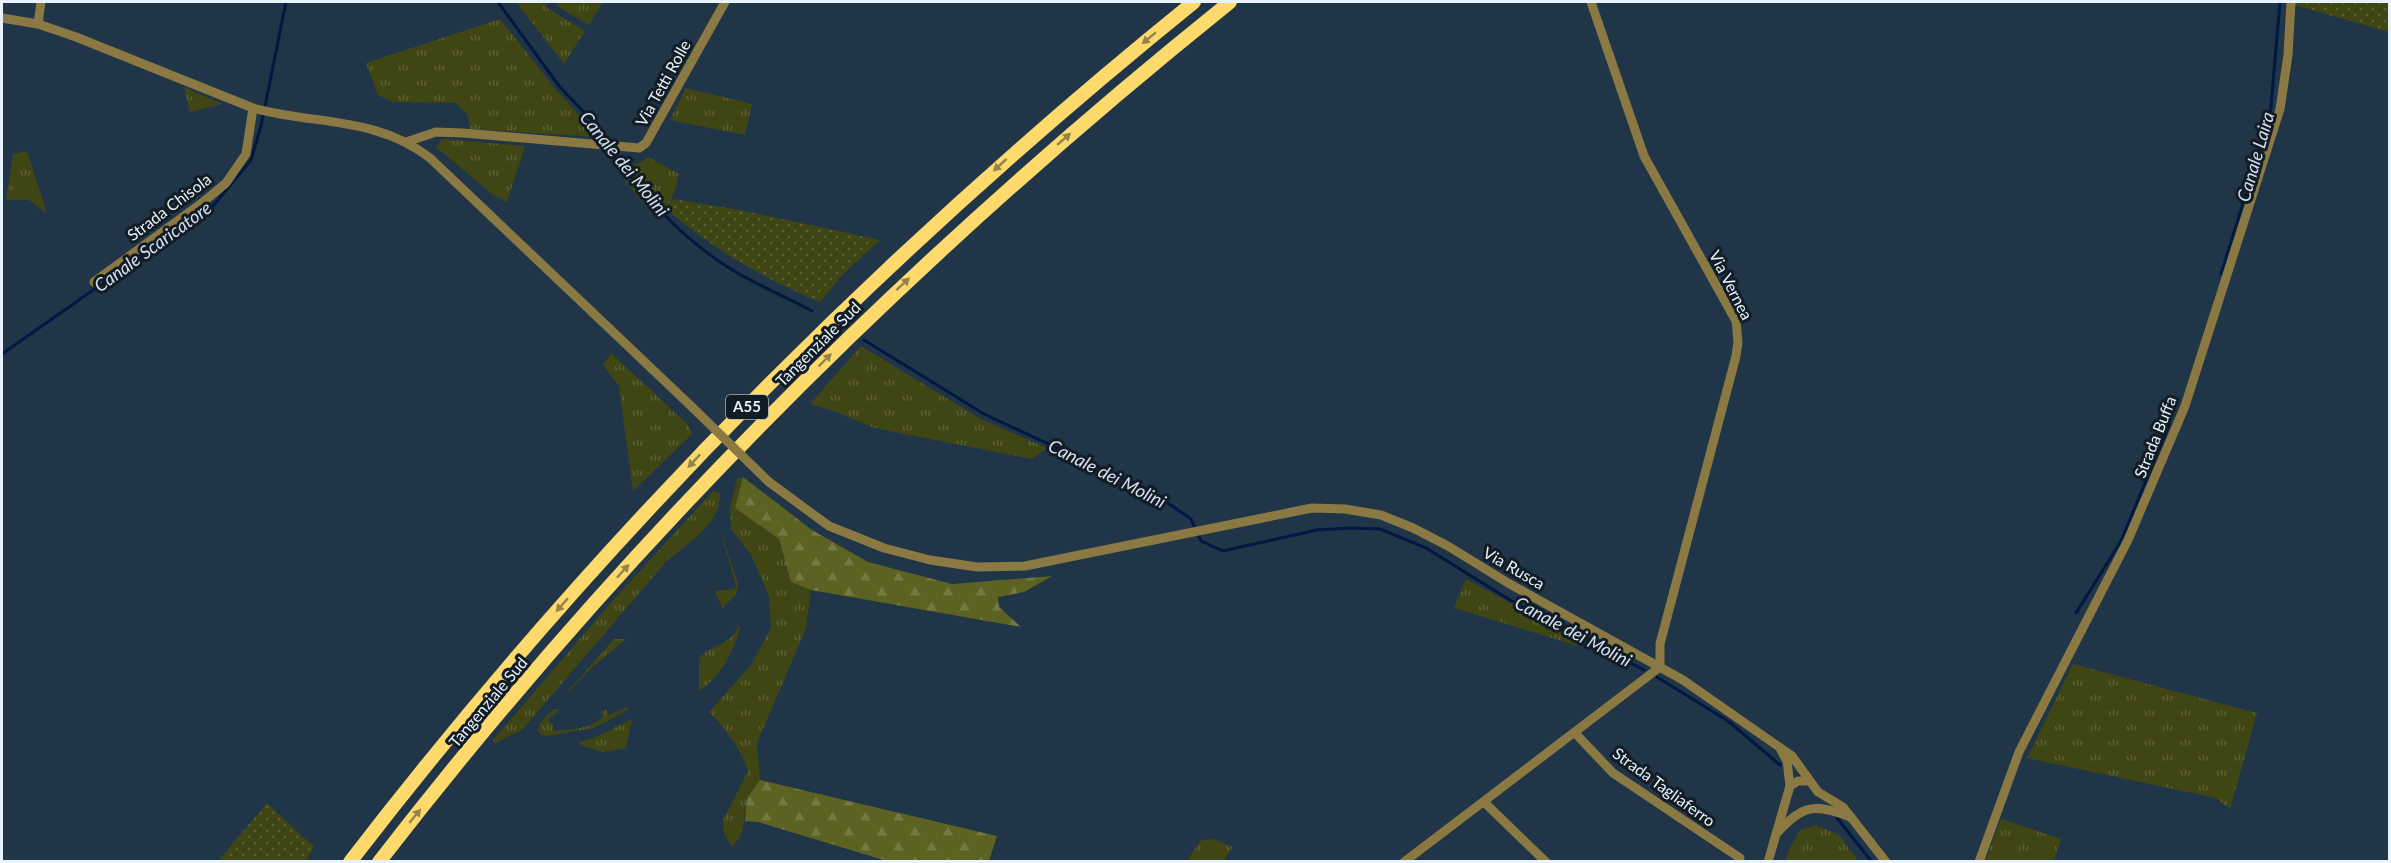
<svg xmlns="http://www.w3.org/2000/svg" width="2391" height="863" font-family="Lato,sans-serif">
<defs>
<pattern id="grass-tufts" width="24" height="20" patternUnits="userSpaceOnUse" patternTransform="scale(1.5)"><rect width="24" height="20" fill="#404514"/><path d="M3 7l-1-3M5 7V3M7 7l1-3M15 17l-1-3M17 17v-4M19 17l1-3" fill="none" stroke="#5c6037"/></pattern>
<pattern id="forest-firs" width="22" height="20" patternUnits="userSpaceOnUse" patternTransform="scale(1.5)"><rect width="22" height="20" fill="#5c6221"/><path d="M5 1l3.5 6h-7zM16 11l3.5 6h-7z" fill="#737942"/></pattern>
<pattern id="garden-dots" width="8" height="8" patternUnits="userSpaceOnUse" patternTransform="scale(1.5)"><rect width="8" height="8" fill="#404514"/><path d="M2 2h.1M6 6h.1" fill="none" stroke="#5c6037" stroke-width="1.8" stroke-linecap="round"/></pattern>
</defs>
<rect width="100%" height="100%" fill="#203548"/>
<!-- grass -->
<g fill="url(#grass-tufts)">
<polygon points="516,2 546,2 547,8 585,31 564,64"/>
<polygon points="557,2 603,2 589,25 557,6"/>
<polygon points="500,19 553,86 598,137 470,129 468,116 456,103 393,102 378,95 366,63"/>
<polygon points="184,87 222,104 190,112"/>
<polygon points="686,88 752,104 745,135 670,120"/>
<polygon points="442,139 525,146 507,202 492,194 436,147"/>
<polygon points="27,151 47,214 29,200 6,200 13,154"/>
<path d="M648,157L679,174C674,192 671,206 659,220L629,186L619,168L640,163Z"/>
<polygon points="861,346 981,419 1047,448 1032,459 874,428 837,412 810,404"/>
<polygon points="611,353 688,425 692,434 633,491 619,386 603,365"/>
<path d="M743,477L735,508L779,539L791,582L811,590L806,628L757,743L760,780C756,786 748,793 747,801C743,819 746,833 732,847L724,833L723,820L748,771C741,749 726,729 709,712L751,665L771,628L769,596L751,555L731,529L730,508L737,479Z"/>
<path d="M713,491L720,493C721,526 685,544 665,563L522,730L495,743L493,740L615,598Z"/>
<polygon points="720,529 738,583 736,595 722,608 715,591 735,589 736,586"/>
<polygon points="1466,579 1562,631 1581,647 1454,608"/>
<path d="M739,625L740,627C734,652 720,677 699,691V658C712,644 732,645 739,625Z"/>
<polygon points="614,639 626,639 588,671 569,692 568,691"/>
<polygon points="2073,664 2257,713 2230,809 2216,798 2027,758"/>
<path d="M627,707L629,709L594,728L546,736L541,735L538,730L540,723L554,709H560L548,720L553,725V731C571,729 592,730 604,715L601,712L606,709L609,715Z"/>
<polygon points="632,719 626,748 603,752 580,745 580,742 596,737"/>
<polygon points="2001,819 2061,839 2054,861 1985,861"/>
<polygon points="1816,825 1839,835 1858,861 1785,861 1790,848 1800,830"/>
<polygon points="1213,839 1233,847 1223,861 1187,861 1201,840"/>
</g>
<!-- forest -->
<g fill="url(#forest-firs)">
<polygon points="743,477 812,530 868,562 952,584 1052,576 1024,592 998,597 999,607 1021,627 811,590 791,582 779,539 735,508"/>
<polygon points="760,780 997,836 989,861 887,861 758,822 745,821 747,798"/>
</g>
<!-- garden -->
<g fill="url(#garden-dots)">
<polygon points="2292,2 2389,2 2389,32 2291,4"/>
<path d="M673,199L740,210L880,240L842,275L820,302C761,277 717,251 667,210Z"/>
<polygon points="267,803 314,847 306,861 218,861"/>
</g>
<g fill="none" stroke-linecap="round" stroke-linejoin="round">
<!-- stream -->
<g stroke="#011843" stroke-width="3">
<polyline points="498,2 559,86 596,125 606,142"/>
<path d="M610,148C641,194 679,235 726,266C752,283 784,296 812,311"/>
<polyline points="2221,274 2270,117 2280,2"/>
<polyline points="864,340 984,414 1152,492 1191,519 1201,541 1223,551 1317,530 1349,528 1380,529 1426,548 1510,600 1644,670"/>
<polyline points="2,354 213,206 251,160 261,126 286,2"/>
<polyline points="2076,613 2121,541 2169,425"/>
<polyline points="1657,677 1728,721 1780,765"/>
<polyline points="1837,818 1872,862"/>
</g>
<!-- minor -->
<g stroke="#8a7943" stroke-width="9">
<polyline points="1591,2 1644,156 1736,321 1738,342 1736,356 1660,644 1660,667"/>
<path d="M2,18L38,24L76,37L253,108C315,125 376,116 430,158L691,406"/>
<polyline points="38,24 41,2"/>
<polyline points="406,142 436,132 463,133 639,148 646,143 725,2"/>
<polyline points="94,282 202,203 226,183 246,154 253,108"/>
<polyline points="769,482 829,526 884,548 930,560 977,567 1025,566 1312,508 1345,509 1381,515 1413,528 1448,546 1508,583 1683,680 1792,756 1818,792 1843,807 1886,862"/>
<polyline points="1575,733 1613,773 1740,858"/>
<polyline points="1781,750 1787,761 1790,786"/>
<polyline points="1484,802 1546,862"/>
<path d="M1776,834C1802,806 1813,802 1850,817"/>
<polyline points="1404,862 1660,667"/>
<polyline points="1768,862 1790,786 1798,781 1809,781"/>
<polyline points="1979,862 2019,752 2128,540 2185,406 2280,109 2288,55 2291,2"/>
</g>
<!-- highway -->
<g stroke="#fdda6b" stroke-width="14">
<path d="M350,862C596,542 881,255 1194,2"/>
<path d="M379,862C627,541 915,255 1230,2"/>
</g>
<!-- minor-bridge -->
<polyline stroke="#8a7943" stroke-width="9" points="691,406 769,482"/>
</g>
<!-- one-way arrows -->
<defs><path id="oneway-solid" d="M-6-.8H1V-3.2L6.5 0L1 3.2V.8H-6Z" transform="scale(1.5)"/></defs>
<g fill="#93844b">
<use href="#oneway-solid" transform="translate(1149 38) rotate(141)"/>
<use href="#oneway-solid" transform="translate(1064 139) rotate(-41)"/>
<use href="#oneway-solid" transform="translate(1000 165) rotate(138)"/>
<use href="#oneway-solid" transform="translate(903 284) rotate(-43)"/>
<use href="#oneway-solid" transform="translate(825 360) rotate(-45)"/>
<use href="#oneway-solid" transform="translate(694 461) rotate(133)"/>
<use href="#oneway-solid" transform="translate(623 571) rotate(-48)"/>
<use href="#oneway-solid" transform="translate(562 605) rotate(131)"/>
<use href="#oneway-solid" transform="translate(415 816) rotate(-51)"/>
</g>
<g text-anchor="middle" stroke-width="6" stroke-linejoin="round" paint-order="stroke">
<!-- shield labels -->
<rect fill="#121c24" stroke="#a8b2bc" stroke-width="1.5" x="726" y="395" width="42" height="24" rx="4.5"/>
<g font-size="15" font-weight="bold" fill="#e8f3fd">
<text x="747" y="412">A55</text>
</g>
<!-- street labels -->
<g font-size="16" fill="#e8f3fd" stroke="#121c24">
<text transform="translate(663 83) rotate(-61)" y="6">Via Tetti Rolle</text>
<text transform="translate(169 207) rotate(-37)" y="6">Strada Chisola</text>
<text transform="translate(1731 285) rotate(63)" y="6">Via Vernea</text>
<text transform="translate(818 344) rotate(-45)" y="6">Tangenziale Sud</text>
<text transform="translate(2155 437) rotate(-68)" y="6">Strada Buffa</text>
<text transform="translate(1514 568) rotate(30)" y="6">Via Rusca</text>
<text transform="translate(488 702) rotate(-50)" y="6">Tangenziale Sud</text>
<text transform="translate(1664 787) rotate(36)" y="6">Strada Tagliaferro</text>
</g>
<!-- water labels -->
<g font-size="18" font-style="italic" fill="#d4e0f2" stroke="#121c24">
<text transform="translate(2256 157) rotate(-74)" y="6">Canale Laira</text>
<text transform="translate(624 164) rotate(51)" y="6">Canale dei Molini</text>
<text transform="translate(153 247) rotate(-36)" y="6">Canale Scaricatore</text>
<text transform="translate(1107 474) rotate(27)" y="6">Canale dei Molini</text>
<text transform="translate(1573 632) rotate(28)" y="6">Canale dei Molini</text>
</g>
</g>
<!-- border -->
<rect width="2391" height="863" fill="none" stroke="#e8f3fd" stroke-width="6"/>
</svg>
